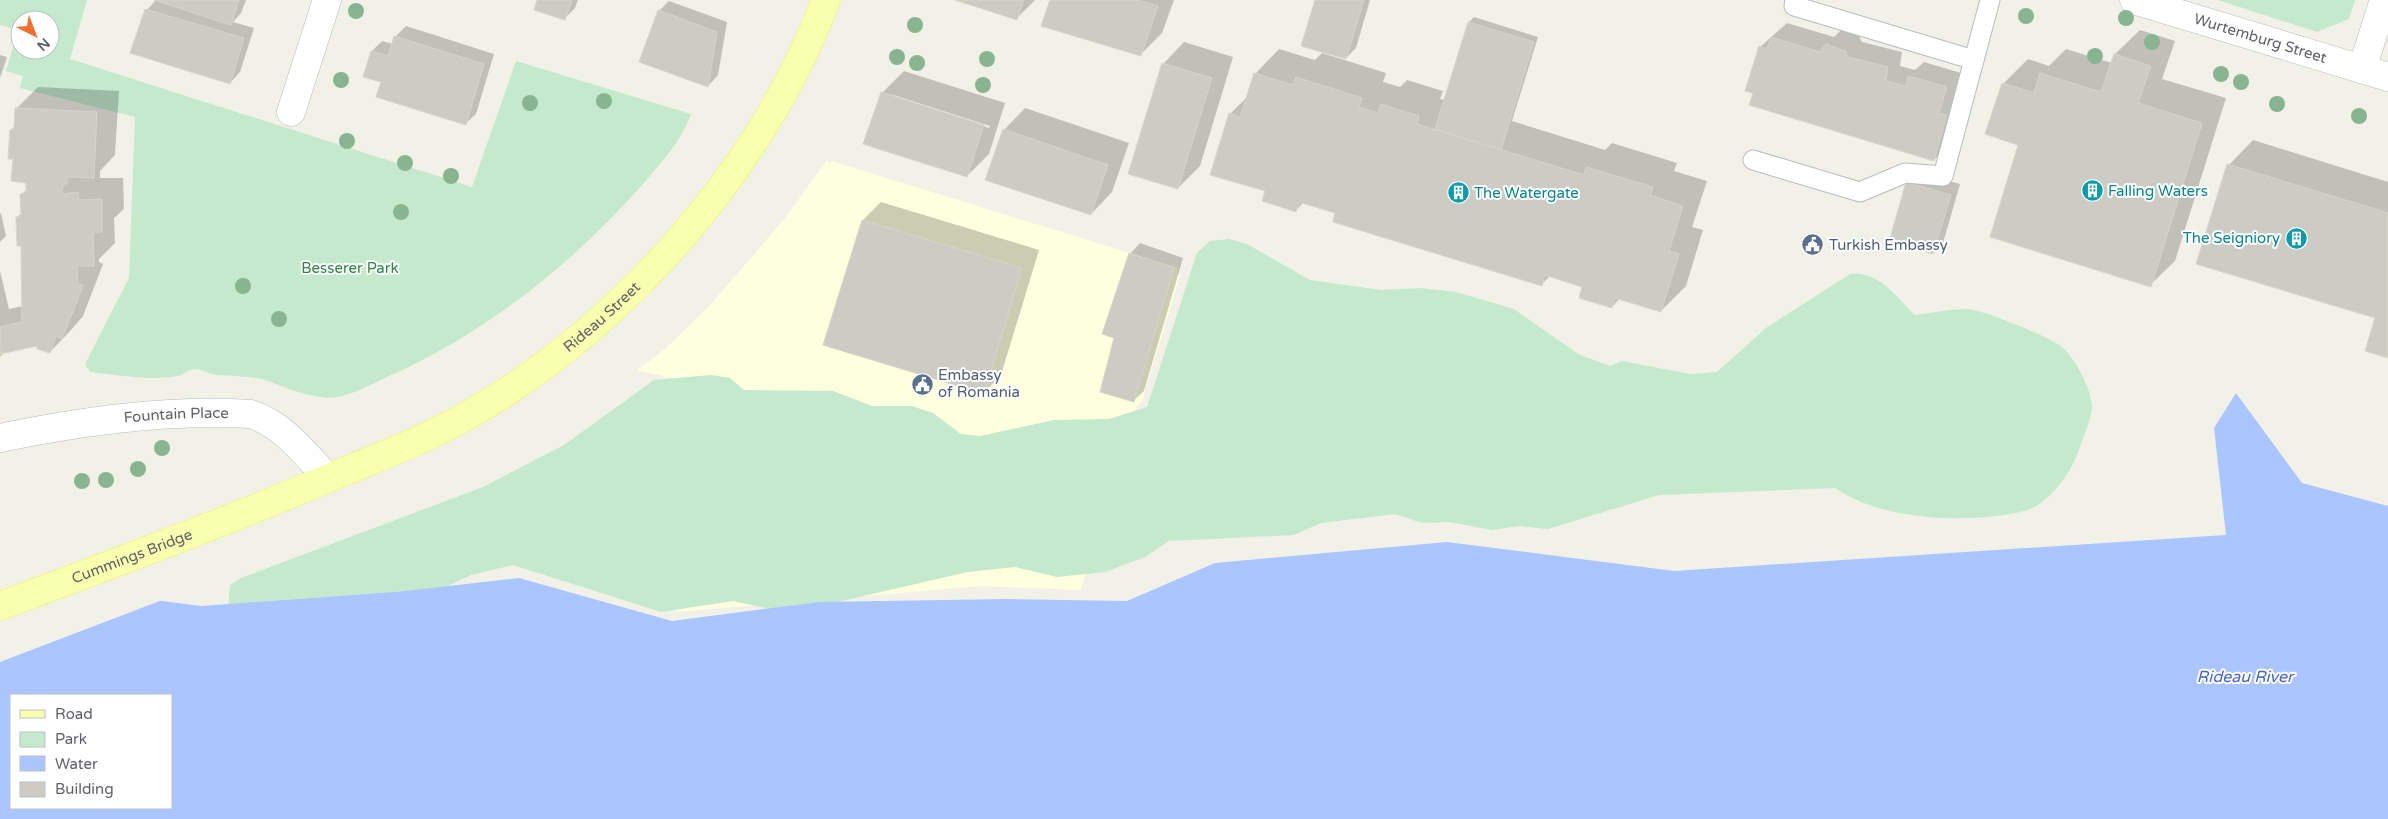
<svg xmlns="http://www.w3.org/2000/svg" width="2388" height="819" font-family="'Varela Round',sans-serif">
<rect width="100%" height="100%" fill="#f1f1e8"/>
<!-- commercial -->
<polygon fill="#feffdf" points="827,160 830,163 831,161 1179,268 1177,274 1180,275 1142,401 1137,405 1081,590 982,586 675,612 755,398 637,370 664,350 711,304 786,217"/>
<!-- green -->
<g fill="#c4e9cd" fill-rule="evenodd">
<path d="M0,0H87L70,59L472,187L516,61L691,114C681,142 661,163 642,185C571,265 486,333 387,377C372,384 354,394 338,397C312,401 286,386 261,379C248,376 230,376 217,375C209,374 202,369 195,369C189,369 183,375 177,376C148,381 119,375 90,372L85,364L129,278L135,117L20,88L23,76L6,71L18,30L0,25ZM20,20H50V50H20Z"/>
<polygon points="2218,0 2355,0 2349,19 2317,32"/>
<path d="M1229,239L1247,244L1310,280L1381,290L1419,288L1456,292L1514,309L1578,354L1610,366L1622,361L1690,374L1717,372L1766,328L1850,274C1880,271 1895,296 1915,315C1932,313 1950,309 1968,309C1983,310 2050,337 2062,347C2075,358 2092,390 2092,407C2091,420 2084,435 2080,447C2073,469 2054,498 2032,508C2013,517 1964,519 1943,518C1906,516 1866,509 1835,488L1659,495L1548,529L1520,526L1492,530L1449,522L1422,523L1395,514L1321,523L1294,535L1169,541L1145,557L1105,572L1057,577L1015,567L968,572L789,613L733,601L661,612L513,565L471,575L433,593L228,611L230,585L241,578L483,487L564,445L654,380L711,375L730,378L744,390L833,391L872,406H912L933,413L961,434L980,436L1054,420L1109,419L1147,407L1197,253L1210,241Z"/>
</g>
<!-- water -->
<path fill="#aac5ff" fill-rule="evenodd" d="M2236,393L2302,483L2388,506V819H0V580L201,606L396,592L519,578L672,621L819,602L1007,599L1127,601L1215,563L1447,542L1674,571L2226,535L2214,428ZM11,695H171V808H11Z"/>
<!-- pier -->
<polygon fill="#f1f1e8" points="0,577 165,599 0,662"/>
<!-- shadow -->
<g fill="#0003" fill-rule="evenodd">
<polygon points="156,0 246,0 241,13 233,22 254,28 240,72 230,83 147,10"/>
<polygon points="538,0 578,0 575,8 565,18"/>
<polygon points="959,0 1035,0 1017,18"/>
<polygon points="1051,0 1174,0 1162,33 1140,55"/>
<polygon points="1316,0 1370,0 1356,48 1346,58"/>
<polygon points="669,1 727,22 718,75 708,86 659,11"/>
<polygon points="1474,17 1538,37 1512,121 1605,150 1612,143 1677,163 1674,171 1707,181 1692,227 1703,230 1686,286 1661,311 1620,298 1612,307 1584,286 1550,276 1542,284 1304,202 1296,210 1267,190 1230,114 1248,96 1255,74 1279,49 1315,60 1322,53 1386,73 1383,82 1400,87 1407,80 1443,91 1440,99 1445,100 1469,22"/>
<polygon points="1787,23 1834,37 1841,30 1859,36 1862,42 1902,52 1900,66 1915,70 1924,62 1961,73 1953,98 1961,101 1948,145 1934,160 1754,93 1760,47"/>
<polygon points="406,26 494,54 476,114 465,124 382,82 372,51 382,41 393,44 395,37"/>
<polygon points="2140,30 2175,41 2162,79 2226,98 2175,261 2150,285 2020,144 2003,84 2028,59 2049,66 2066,49 2112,63 2115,54"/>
<polygon points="1184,42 1233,57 1200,166 1178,188 1163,64"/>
<polygon points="0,55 7,57 0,78"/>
<path d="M904,71L1005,103L989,154L967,176L882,93ZM893,95L990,126L989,128L893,97Z"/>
<polygon points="38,87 119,91 115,155 100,171 100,178 123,178 124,209 114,218 115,243 99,259 99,262 103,264 83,316 71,330 50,352 38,344 5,351 0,357 0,271 9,309 23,306 22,244 17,217 22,213 21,195 27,189 28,181 14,158 11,130 15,126 16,109"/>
<polygon points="1025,108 1129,143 1112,192 1091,214 1004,130"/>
<polygon points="2253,140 2388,182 2388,357 2377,318 2229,165"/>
<polygon points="1918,172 1960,184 1943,243 1932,253 1908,182"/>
<polygon points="881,202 1039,250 1001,375 984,393 863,220"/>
<polygon points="1,213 6,236 0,242 0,214"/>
<polygon points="1140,243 1183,258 1144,391 1133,401 1116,337 1130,254"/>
</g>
<!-- building -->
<g fill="#ccccc4" stroke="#d6d5c6">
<polygon points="154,0 239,0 231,25"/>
<polygon points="537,0 572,0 565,20 534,10"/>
<polygon points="955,0 1024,0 1017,20"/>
<polygon points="1050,0 1137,0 1158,6 1141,56 1041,26"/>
<polygon points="1315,0 1364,0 1346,59 1301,46"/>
<polygon points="145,9 244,38 230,84 130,53"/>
<polygon points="658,10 717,32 708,87 639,62"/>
<polygon points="1468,22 1534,42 1501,150 1435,129"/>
<polygon points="394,36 484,64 466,125 376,97 381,82 363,77 371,51 388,56"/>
<polygon points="1771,37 1820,52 1826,44 1845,51 1848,57 1888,67 1886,81 1906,86 1908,76 1947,87 1939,113 1947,115 1934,161 1749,105 1753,93 1745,91 1759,46 1767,49"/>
<polygon points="2114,54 2151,66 2138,103 2202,123 2151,287 1990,237 2018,145 1985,134 2002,83 2034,93 2040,73 2101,92"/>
<polygon points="1162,63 1212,78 1178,189 1128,174"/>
<polygon points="1254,73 1293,85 1296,77 1362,98 1359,107 1378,113 1381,104 1419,116 1417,124 1584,175 1586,167 1653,187 1650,195 1683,206 1669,251 1679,254 1661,312 1615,298 1612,308 1579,298 1582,287 1545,275 1542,286 1333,222 1335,213 1299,202 1296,212 1262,201 1265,191 1210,175 1229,113 1240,117"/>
<polygon points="881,92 984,125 967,177 863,144"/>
<polygon points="15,108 97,112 94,178 67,177 67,184 63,184 62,194 78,192 79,200 102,199 102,232 93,232 94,266 77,266 78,284 83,286 62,339 56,336 50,353 37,349 37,346 0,354 0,327 22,322 21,246 17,246 16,217 21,217 20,194 26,194 26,183 11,181 13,159 8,159 10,130 14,130"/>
<polygon points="1003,129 1108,165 1091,215 985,180"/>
<polygon points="2227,164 2388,213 2388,358 2365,351 2375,318 2196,264"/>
<polygon points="1906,182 1951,195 1933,254 1889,242"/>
<polygon points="862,220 1022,268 984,394 823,345"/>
<polygon points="1129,253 1174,268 1134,402 1100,392 1114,338 1102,334"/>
</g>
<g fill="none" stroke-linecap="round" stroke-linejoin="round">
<defs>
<g id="lane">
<polyline points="1795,0 1794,6 1974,60"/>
<polyline points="1753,160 1860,192 1905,173 1943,176 1990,0"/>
</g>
<g id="street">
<path id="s1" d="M2134,0L2388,77"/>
<polyline points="2362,69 2384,0"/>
<polyline points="291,112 327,0"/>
<path id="s2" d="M0,438C82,421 167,409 251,414C284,425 305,454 328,478"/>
</g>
<g id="primary">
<path id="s3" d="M0,606C110,565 220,524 329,478C376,458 425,440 470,414C625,325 762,168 826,0"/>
</g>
</defs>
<!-- lane casing -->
<use href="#lane" stroke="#babbc1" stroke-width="21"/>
<!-- street casing -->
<use href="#street" stroke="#babbc1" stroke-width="29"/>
<!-- primary casing -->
<use href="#primary" stroke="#f5f15d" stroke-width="29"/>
<!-- lane -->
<use href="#lane" stroke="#fff" stroke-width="19"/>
<!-- street -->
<use href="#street" stroke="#fff" stroke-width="28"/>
<!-- primary -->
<use href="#primary" stroke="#f8ffaf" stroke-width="28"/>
</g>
<!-- trees -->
<g fill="#88b492">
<circle cx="356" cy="11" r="8"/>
<circle cx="2026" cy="16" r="8"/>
<circle cx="2126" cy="18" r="8"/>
<circle cx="915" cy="25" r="8"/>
<circle cx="2152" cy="42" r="8"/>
<circle cx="2095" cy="56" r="8"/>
<circle cx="897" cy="57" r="8"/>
<circle cx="987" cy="59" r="8"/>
<circle cx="917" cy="63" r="8"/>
<circle cx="2221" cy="74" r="8"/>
<circle cx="341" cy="80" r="8"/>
<circle cx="2241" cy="82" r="8"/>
<circle cx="983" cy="85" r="8"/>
<circle cx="604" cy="101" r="8"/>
<circle cx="530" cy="103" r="8"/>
<circle cx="2277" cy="104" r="8"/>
<circle cx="2359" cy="116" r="8"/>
<circle cx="347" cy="141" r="8"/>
<circle cx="405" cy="163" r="8"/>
<circle cx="451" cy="176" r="8"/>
<circle cx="401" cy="212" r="8"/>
<circle cx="243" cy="286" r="8"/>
<circle cx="279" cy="319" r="8"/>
<circle cx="162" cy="448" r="8"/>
<circle cx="138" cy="469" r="8"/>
<circle cx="106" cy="480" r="8"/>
<circle cx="82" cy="481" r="8"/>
</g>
<!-- icons -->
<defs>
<symbol id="building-disc" viewBox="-11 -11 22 22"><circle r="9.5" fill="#0f9aa8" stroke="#fff"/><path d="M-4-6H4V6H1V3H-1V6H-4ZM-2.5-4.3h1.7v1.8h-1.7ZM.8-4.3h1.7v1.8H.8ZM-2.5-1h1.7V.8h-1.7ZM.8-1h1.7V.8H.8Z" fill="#fff"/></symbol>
<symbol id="civic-disc" viewBox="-11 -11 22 22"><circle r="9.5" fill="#5c6f8a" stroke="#fff"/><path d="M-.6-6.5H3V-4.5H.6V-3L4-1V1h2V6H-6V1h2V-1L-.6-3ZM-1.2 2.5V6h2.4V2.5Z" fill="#fff"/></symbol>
</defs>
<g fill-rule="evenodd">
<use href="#building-disc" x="2080" y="178" width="25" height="25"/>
<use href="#building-disc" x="1446" y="180" width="25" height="25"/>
<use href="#building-disc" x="2284" y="226" width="25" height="25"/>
<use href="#civic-disc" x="1800" y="232" width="25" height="25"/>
<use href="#civic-disc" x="910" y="372" width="25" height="25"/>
</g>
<g text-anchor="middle" stroke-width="4" stroke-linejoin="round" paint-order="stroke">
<!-- street labels -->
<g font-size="15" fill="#5f6168" stroke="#fff">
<text dy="5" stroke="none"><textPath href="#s1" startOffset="132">Wurtemburg Street</textPath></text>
<text dy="5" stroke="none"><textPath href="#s3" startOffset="672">Rideau Street</textPath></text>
<text dy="5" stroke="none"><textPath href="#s2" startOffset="178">Fountain Place</textPath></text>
<text dy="5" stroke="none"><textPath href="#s3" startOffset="141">Cummings Bridge</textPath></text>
</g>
<!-- culture labels -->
<g font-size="15" fill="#0d838f" stroke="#fff" text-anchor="start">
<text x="2108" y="196">Falling Waters</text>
<text x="1474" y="198">The Watergate</text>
<text x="2280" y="243" text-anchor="end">The Seigniory</text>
</g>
<!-- service labels -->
<g font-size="15" fill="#4e5e75" stroke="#fff" text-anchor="start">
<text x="1829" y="250">Turkish Embassy</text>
<text x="938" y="380">Embassy<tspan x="938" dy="17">of Romania</tspan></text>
</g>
<!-- park labels -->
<g font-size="15" fill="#32834b" stroke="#fff">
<text x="350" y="273">Besserer Park</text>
</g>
<!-- water labels -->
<g font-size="16" font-style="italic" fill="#4765c8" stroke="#fff">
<text x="2245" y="682">Rideau River</text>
</g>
</g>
<!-- legend -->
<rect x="10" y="694" width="162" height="115" fill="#ffffff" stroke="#bfc0c3"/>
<rect x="20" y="710" width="25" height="8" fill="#f8ffaf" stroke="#bfc0c3"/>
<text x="55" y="719" font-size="15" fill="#5f6168">Road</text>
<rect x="20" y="732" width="25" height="15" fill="#c4e9cd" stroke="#bfc0c3"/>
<text x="55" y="744" font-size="15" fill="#5f6168">Park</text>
<rect x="20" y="756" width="25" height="15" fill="#aac5ff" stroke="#bfc0c3"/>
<text x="55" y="769" font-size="15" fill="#5f6168">Water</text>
<rect x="20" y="782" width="25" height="15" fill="#ccccc4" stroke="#bfc0c3"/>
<text x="55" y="794" font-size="15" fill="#5f6168">Building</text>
<!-- north arrow -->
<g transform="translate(35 35) rotate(138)"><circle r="24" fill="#ffffff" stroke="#bfc0c3"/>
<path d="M0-4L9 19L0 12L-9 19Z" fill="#ee6f31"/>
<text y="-8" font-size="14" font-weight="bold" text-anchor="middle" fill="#5f6168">N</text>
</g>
</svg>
